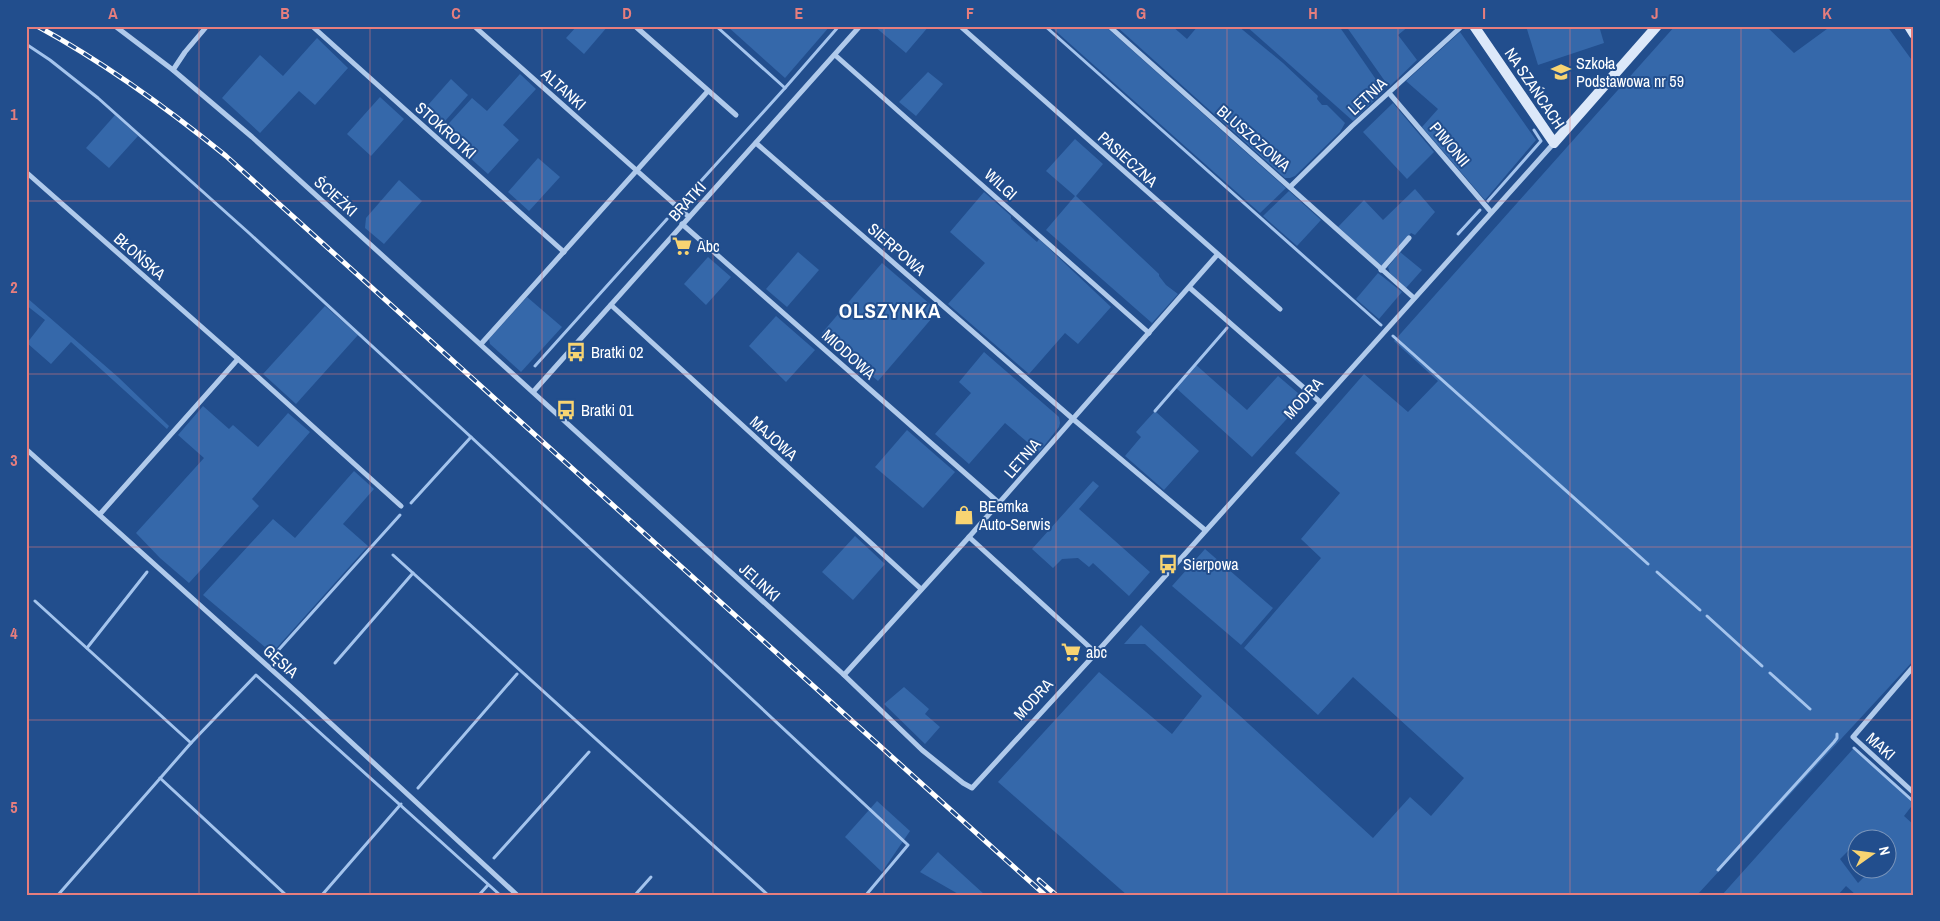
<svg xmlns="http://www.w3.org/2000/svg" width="1940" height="921" font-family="'Archivo Narrow',sans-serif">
<rect width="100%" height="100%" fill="#224e8d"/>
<!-- green -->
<g fill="#3568aa" fill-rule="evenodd">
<polygon points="577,26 608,26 584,54 566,38"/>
<polygon points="727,26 830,26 785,78"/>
<polygon points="874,26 881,26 884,28 886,26 929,26 906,53"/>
<polygon points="1050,26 1105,26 1286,188 1260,213"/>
<polygon points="1116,26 1172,26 1187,39 1198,26 1238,26 1283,63 1318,96 1317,99 1322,105 1327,105 1345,123 1340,132 1295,176 1290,178 1285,178"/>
<polygon points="1246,26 1339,26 1384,91 1353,121"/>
<polygon points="1346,26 1409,26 1398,35 1417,60 1389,87"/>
<polygon points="1526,26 1599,26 1604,43 1538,65"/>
<polygon points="1675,26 1766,26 1794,53 1831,26 1887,26 1914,63 1914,660 1697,895 1127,895 998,782 1099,672 1172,734 1202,696 1145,644 1124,644 1141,625 1373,838 1410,797 1431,816 1464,778 1353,677 1318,715 1244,648 1321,558 1301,539 1340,493 1295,453 1364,374 1408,412 1438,381 1394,341"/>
<polygon points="1460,32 1536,140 1485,200 1422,127 1438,109 1406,81"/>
<polygon points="317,38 348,68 315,105 299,91 260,133 222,98 260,55 283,76"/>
<polygon points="928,72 943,84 916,116 899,102"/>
<polygon points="520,74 536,89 503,125 519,140 488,174 441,132 472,98 487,111"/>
<polygon points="451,79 468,95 438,129 421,113"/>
<polygon points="380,97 404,119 371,156 347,134"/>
<polygon points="1393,103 1434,152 1407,179 1363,132"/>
<polygon points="115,115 138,136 109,168 86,148"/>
<polygon points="1075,139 1103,164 1076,196 1159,274 1159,276 1166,285 1178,294 1152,323 1046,230 1075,196 1046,171"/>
<polygon points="538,158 560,177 529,211 508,192"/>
<polygon points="399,180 422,201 384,244 365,228 366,218"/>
<polygon points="1415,189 1435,212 1415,235 1411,233 1382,266 1338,227 1364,200 1383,220"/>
<polygon points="1289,191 1321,220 1297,246 1263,216"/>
<polygon points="984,192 1011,216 1011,219 1037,242 1039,239 1111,307 1078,344 1065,333 1029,374 948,304 985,263 950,232"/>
<polygon points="798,252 819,270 787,307 766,289"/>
<polygon points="1400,252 1422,270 1406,288 1390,273 1388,267"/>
<polygon points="708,257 731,277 706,305 684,284"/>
<polygon points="882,263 938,311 878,381 822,333"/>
<polygon points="1378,273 1402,292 1379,319 1356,299"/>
<polygon points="26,297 118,377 169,426 167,429 71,342 51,364 27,343 45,320 26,305"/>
<polygon points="527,297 562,327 521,372 490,344 489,339"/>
<polygon points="325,306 358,335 296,404 263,374"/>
<polygon points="776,316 815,350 786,382 749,346"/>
<polygon points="984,352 1059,417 1060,423 1059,427 1039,452 1005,423 969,464 935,434 971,393 959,382"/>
<polygon points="1195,364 1247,410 1278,376 1305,399 1252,457 1175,387"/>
<polygon points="203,406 229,429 233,425 258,447 288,413 310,432 252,499 259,506 189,583 160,558 136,533 204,458 178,435"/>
<polygon points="1155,411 1199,451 1164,490 1125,456 1141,437 1136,432"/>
<polygon points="907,430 955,472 923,508 875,467"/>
<polygon points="354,471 374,489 343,524 368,546 272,653 203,595 273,519 295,538"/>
<polygon points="1093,481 1099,486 1079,509 1150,572 1129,596 1093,563 1089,567 1078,558 1062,559 1053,568 1032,549"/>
<polygon points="855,536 885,564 853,600 822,572"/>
<polygon points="1205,549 1273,608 1241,645 1172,586"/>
<polygon points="904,687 929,709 925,714 940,727 925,744 884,704"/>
<path d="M1853,749L1914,803L1904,816L1914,825V895H1856L1846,886L1838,895H1722ZM1868,832L1875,838H1888V868L1872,869L1858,883L1840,859L1857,842L1858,838H1861Z"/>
<polygon points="877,801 910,831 882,872 845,837"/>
<polygon points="938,852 940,854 985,895 960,895 920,872"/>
</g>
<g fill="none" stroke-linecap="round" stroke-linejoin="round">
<!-- stream -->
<g stroke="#a4c4ed" stroke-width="3">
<polyline points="716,26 785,88 839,26"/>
<polyline points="1045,26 1381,325"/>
<polyline points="26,44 50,60 98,98 249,233 471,437 908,845 866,895"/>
<polyline points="1488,201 1541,141 1534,130"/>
<polyline points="681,203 785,88"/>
<polyline points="1458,234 1480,210"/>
<polyline points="1393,336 1648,564"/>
<polyline points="535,366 667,219"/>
<polyline points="1155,411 1227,328"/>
<polyline points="411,503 471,437"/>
<polyline points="393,555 768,895"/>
<polyline points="1657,572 1700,610"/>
<polyline points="35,601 191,743 256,675 500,895"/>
<polyline points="1707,616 1762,666"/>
<polyline points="87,648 147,572"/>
<polyline points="274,655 400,515"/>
<polyline points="335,663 413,573"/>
<polyline points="1770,673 1810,709"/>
<polyline points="1854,748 1914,802"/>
<polyline points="160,778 286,895"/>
<polyline points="418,788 517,674"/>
<polyline points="494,858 589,752"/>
<polyline points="1718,870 1834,742 1837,738 1837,734"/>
<polyline points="58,895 191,743"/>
<polyline points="322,895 401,804"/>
<polyline points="479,895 488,885"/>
<polyline points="635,895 651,877"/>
</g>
<!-- street -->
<g stroke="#b0caeb" stroke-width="5">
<polyline points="115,26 173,70 252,137 844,675 922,750 963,783 972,788 1096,653 1554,143"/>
<polyline points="312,26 564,252"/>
<polyline points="474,26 689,217"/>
<polyline points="635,26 736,115"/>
<polyline points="960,26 1280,309"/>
<polyline points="1109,26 1414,298"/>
<polyline points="835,55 1149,333"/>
<polyline points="173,70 185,52 207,26"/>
<polyline points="1389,93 1491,212"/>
<polyline points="756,143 1073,419 1205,530"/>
<polyline points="26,172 238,359 401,506"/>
<polyline points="1290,187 1352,126 1462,26"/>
<polyline points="682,224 999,503"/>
<polyline points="1381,270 1409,238"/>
<polyline points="1190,288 1320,402"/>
<polyline points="611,305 921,589"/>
<polyline points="481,344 708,91"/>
<polyline points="533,392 860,26"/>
<polyline points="26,449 301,696 517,895"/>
<polyline points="100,514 238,359"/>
<polyline points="969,537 1096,653"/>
<polyline points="1914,666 1853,737 1914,793"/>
<polyline points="844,675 969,537 1217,255"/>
</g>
<!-- secondary -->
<g stroke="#dce8f9" stroke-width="10">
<polyline points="1474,26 1554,143 1657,26"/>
<polyline points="1909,26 1914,34"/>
</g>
<defs>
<g id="rail">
<path d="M37,26C105,63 167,108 226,156L1045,895"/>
<polyline points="1039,880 1056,895"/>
</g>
</defs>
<!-- rail casing -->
<use href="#rail" stroke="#fff" stroke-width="5"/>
<!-- rail -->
<use href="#rail" stroke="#224e8d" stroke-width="3" stroke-dasharray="9" stroke-linecap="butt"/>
</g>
<!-- grid -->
<path fill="none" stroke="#e67e7e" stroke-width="1" stroke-opacity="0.55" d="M199,26V895M370,26V895M542,26V895M713,26V895M884,26V895M1056,26V895M1227,26V895M1398,26V895M1570,26V895M1741,26V895M26,201H1914M26,374H1914M26,547H1914M26,720H1914"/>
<!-- icons -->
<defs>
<symbol id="school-bare" viewBox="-9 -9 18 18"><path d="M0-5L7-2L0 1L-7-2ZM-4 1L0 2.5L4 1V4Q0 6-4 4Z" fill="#f8d472" stroke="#224e8d" stroke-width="2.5" paint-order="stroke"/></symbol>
<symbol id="supermarket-bare" viewBox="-9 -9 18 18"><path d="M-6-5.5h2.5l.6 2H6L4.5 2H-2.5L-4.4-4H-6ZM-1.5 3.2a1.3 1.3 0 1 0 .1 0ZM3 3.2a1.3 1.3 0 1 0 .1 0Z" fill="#f8d472" stroke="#224e8d" stroke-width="2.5" paint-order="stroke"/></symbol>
<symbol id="bus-bare" viewBox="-9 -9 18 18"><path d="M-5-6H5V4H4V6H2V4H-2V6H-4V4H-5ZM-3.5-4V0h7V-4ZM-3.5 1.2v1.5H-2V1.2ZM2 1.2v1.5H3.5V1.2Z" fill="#f8d472" stroke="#224e8d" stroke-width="2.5" paint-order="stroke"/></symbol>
<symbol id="shop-bare" viewBox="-9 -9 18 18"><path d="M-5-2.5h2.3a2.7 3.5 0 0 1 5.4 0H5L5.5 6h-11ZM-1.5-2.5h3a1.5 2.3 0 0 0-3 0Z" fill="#f8d472" stroke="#224e8d" stroke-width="2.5" paint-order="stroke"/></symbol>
</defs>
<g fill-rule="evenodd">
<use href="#school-bare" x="1547" y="58" width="28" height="28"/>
<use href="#supermarket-bare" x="668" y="232" width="28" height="28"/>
<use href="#bus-bare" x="562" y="338" width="28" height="28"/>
<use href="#bus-bare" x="552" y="396" width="28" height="28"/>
<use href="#shop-bare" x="950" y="501" width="28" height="28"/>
<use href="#bus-bare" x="1154" y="550" width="28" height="28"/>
<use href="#supermarket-bare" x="1057" y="638" width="28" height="28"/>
</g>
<g text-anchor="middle" stroke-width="4" stroke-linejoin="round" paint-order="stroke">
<!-- poi labels -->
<g font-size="16" fill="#fff" stroke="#224e8d" text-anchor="start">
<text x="1576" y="69">Szkoła<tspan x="1576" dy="18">Podstawowa nr 59</tspan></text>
<text x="697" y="252">Abc</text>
<text x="591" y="358">Bratki 02</text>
<text x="581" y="416">Bratki 01</text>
<text x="979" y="512">BEemka<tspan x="979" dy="18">Auto-Serwis</tspan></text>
<text x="1183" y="570">Sierpowa</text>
<text x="1086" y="658">abc</text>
</g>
<!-- street labels -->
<g font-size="16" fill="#fff" stroke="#224e8d">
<text transform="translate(1535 88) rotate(56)" y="6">NA SZAŃCACH</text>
<text transform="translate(564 89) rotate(42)" y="6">ALTANKI</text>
<text transform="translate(1367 96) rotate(-43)" y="6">LETNIA</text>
<text transform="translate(446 130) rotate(42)" y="6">STOKROTKI</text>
<text transform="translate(1254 138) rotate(41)" y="6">BLUSZCZOWA</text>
<text transform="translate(1450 144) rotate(50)" y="6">PIWONII</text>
<text transform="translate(1128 159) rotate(42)" y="6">PASIECZNA</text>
<text transform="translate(1001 184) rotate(42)" y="6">WILGI</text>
<text transform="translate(336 196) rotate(42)" y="6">ŚCIEŻKI</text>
<text transform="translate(687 201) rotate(-48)" y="6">BRATKI</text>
<text transform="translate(897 249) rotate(41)" y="6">SIERPOWA</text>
<text transform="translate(140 256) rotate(41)" y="6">BŁOŃSKA</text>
<text transform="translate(849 354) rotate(42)" y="6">MIODOWA</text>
<text transform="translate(1303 398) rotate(-48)" y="6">MODRA</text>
<text transform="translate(774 438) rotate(42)" y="6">MAJOWA</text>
<text transform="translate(1022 458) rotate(-49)" y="6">LETNIA</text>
<text transform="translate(760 582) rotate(42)" y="6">JELINKI</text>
<text transform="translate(281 661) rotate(42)" y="6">GĘSIA</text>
<text transform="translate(1033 699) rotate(-48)" y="6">MODRA</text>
<text transform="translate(1881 746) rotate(42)" y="6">MAKI</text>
</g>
<!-- district labels -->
<g font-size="21" font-weight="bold" letter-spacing="1" fill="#fff" stroke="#224e8d">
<text x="890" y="318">OLSZYNKA</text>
</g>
</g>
<!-- border -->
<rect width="1940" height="921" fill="none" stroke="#224e8d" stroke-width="55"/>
<!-- north arrow -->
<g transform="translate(1872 854) rotate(76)"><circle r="24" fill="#224e8d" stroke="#7a95bb"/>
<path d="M0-4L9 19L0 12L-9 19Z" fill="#f8d472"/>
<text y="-8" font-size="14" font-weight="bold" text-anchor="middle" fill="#ffffff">N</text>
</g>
<rect x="28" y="28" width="1884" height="866" fill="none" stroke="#e67e7e" stroke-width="2"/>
<g font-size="16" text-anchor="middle" font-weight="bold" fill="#e67e7e">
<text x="113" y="19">A</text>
<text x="285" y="19">B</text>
<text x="456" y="19">C</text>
<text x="627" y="19">D</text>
<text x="799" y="19">E</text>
<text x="970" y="19">F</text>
<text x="1141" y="19">G</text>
<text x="1313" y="19">H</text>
<text x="1484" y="19">I</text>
<text x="1655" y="19">J</text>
<text x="1827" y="19">K</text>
<text x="14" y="120">1</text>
<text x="14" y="293">2</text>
<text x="14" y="466">3</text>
<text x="14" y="639">4</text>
<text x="14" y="813">5</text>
</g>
</svg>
